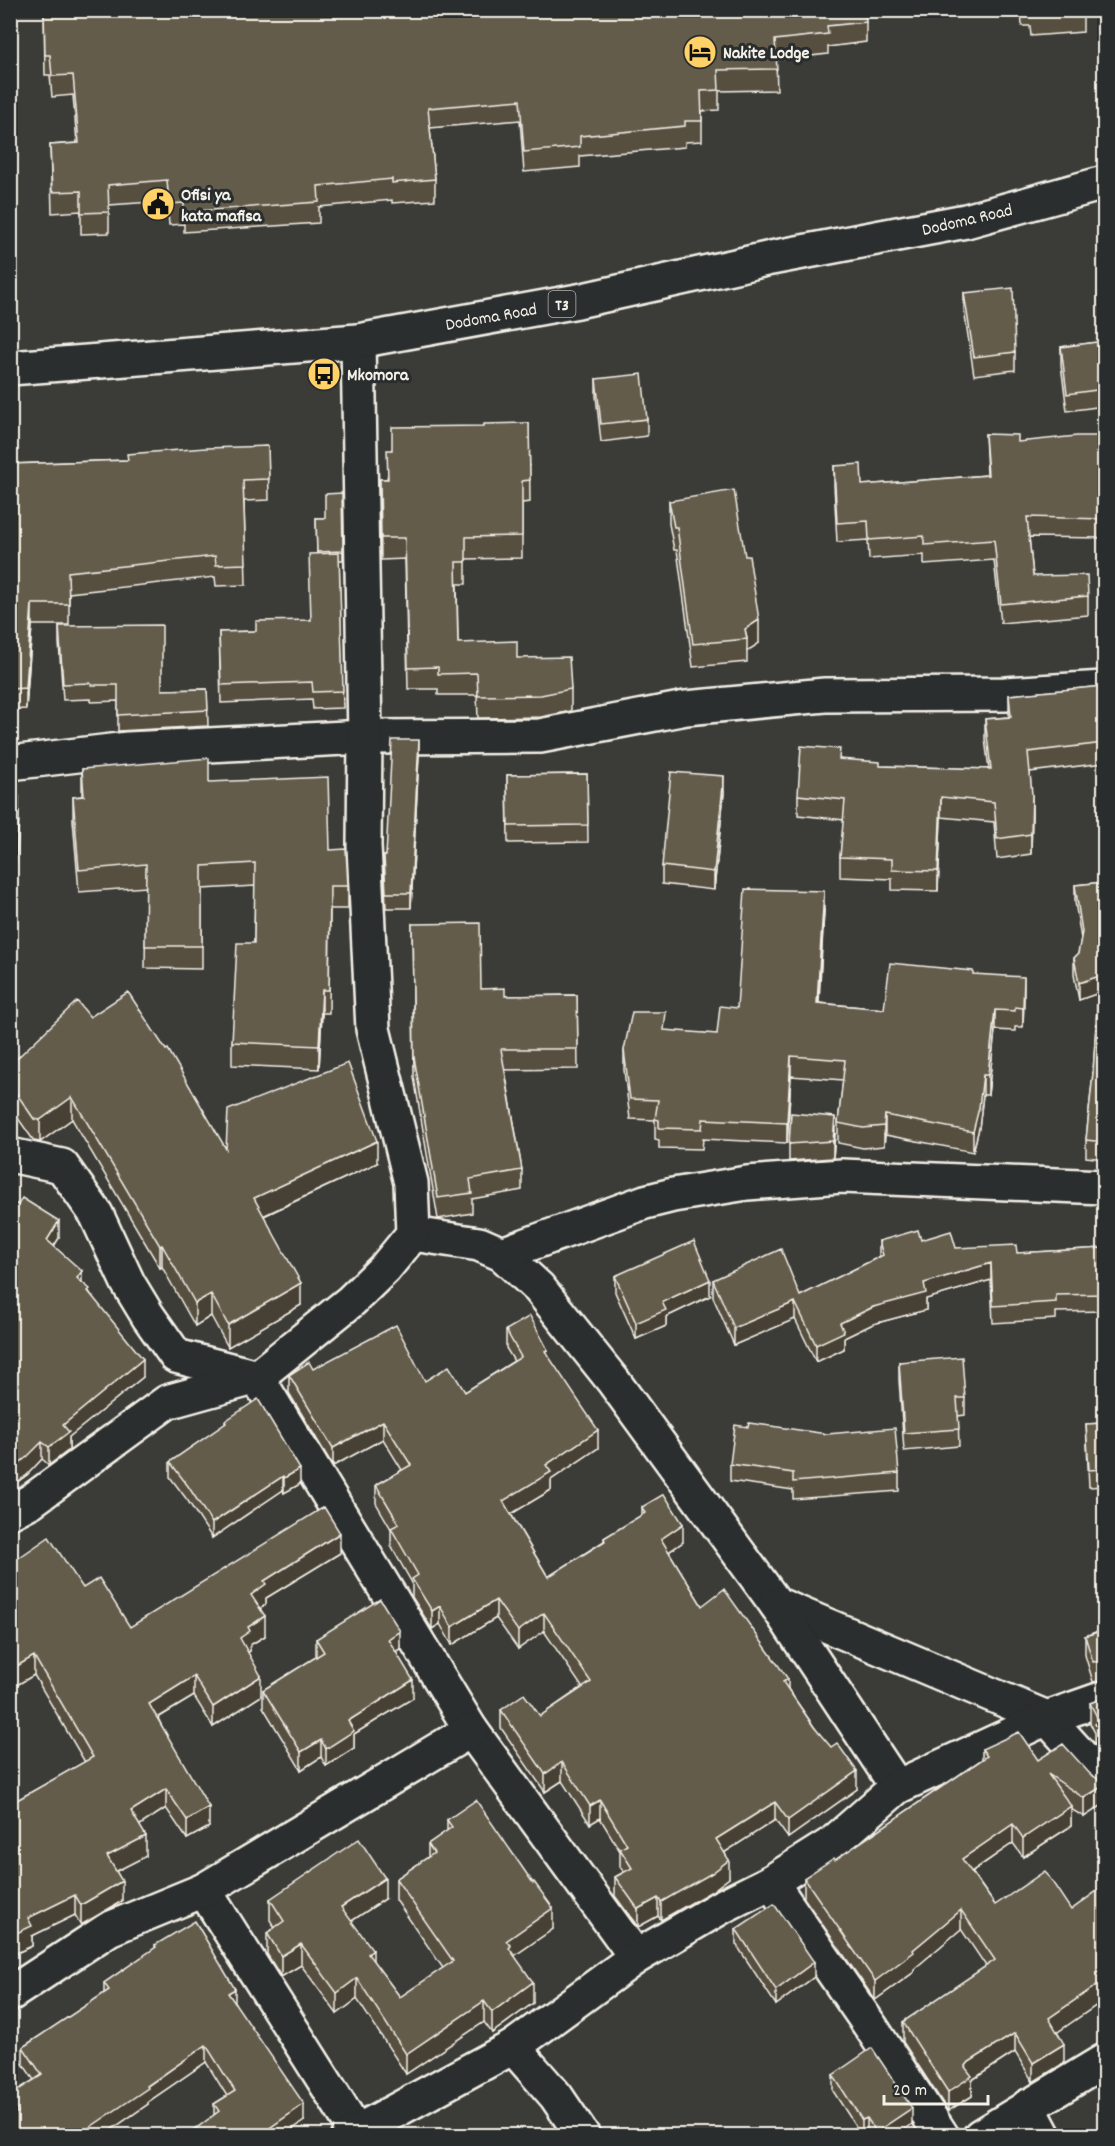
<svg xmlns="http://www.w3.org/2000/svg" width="1115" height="2146" font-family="Dekko,sans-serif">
<rect width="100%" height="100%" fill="#3b3b37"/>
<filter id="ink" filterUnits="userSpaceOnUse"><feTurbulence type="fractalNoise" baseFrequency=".0167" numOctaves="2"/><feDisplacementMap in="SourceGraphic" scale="12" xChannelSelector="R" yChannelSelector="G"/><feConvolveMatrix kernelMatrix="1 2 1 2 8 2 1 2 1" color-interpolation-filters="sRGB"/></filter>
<g filter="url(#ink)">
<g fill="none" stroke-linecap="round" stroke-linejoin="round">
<defs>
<g id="minor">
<polyline points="10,763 128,749 365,737 540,736 686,708 825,695 1005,694 1104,688"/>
<polyline points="10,1155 62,1166 96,1214 128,1283 148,1316 176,1356 257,1377 471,1730 636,1957"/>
<polyline points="413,1234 479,1244 502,1254 539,1288 614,1382 776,1604 1047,1718 1104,1781"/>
<polyline points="502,1254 645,1202 673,1195 747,1183 842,1176 1104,1187"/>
<polyline points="10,1512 31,1501 167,1402 257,1377 351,1301 385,1268 413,1234 411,1183 373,1029 364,846 365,737 358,341"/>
<polyline points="776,1604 897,1787"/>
<polyline points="771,1882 873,2030 942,2136"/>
<polyline points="204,1890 356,2131"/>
<polyline points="10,1994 109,1929 204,1890 471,1730"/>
<polyline points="513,2047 556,2096 583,2136"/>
<polyline points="1028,2106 1044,2136"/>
<polyline points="349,2136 513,2047 636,1957 721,1907 771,1882 833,1843 897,1787 1047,1718 1104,1698"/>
<polyline points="980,2136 1104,2061"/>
</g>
<polyline id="highway" points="10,368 358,341 578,301 771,258 966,221 1104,183"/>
</defs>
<!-- minor casing -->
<use href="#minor" stroke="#f4f1e8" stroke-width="38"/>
<!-- highway casing -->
<use href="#highway" stroke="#f4f1e8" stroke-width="38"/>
<!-- minor -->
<use href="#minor" stroke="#2a2d2e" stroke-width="33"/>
<!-- highway -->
<use href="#highway" stroke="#2a2d2e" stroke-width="33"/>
</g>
<!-- wall -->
<g fill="#564f41" stroke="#f4f1e8" stroke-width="1.5">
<polygon points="44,10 866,22 866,42 828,47 828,54 776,60 777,90 719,91 719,110 702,111 702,141 685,142 685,147 580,156 580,167 524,172 520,120 430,128 435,179 435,200 392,203 392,200 319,207 319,223 184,232 184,224 169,225 167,201 109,205 109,233 81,234 81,211 52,213 50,145 77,143 73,95 52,97 50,75 45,75"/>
<polygon points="1021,10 1083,10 1083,32 1031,36 1030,26 1022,26"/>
<polygon points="964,293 1015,352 1015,370 974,375 964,310"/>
<polygon points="1104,341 1104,406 1067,411 1061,365 1061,347"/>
<polygon points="596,379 647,419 647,436 601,442 596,396"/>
<polygon points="529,423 530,502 522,503 522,558 466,559 466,584 457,584 458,643 517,658 571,689 571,711 541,717 478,718 477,695 438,695 438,689 408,689 405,559 381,560 380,479 387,479 392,450 484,426"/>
<polygon points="985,434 1018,442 1104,436 1104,538 1029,537 1033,576 1088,596 1088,615 1001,623 994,560 924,565 924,555 869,559 868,540 837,542 834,485 834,466 862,485 987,475"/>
<polygon points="268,446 269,500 244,501 246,585 216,586 215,577 69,593 69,625 32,625 26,709 10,710 10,464 127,460"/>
<polygon points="342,493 343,560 339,560 343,708 313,709 312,699 221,703 219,632 256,631 311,620 317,554 316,518 325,518"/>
<polygon points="669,501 759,643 747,651 747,662 693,667 677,550 674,550 669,524"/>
<polygon points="59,626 162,690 207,689 208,726 118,731 118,701 91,702 91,699 63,700 59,643"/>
<polygon points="1104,686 1104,763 1030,772 1032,814 1031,854 997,859 994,822 941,817 938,891 892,890 892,879 840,877 840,857 844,820 798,815 798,795 840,759 880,766 989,769 985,739 985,719 1009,717 1009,695"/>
<polygon points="419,755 411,908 386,908 384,856 386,856"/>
<polygon points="82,769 209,782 330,850 348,886 348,909 330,909 329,1013 322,1013 319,1069 232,1065 232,1042 254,943 255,886 202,889 202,969 145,968 146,887 79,892 73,820 73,797 82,796"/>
<polygon points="587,774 588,842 508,843 507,775"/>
<polygon points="724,793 714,890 662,884 662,866"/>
<polygon points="1104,882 1104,1159 1086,1157 1086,1140 1093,1073 1098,993 1079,1000 1074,975 1074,958 1078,954 1081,939 1075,902 1075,885"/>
<polygon points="824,911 819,1003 884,1009 973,974 1024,997 1023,1027 1015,1027 1015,1031 995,1030 988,1095 983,1095 979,1128 973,1152 885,1135 884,1146 863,1148 838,1143 838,1123 843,1080 791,1076 787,1143 703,1139 702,1149 659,1148 659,1140 655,1139 655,1120 630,1119 624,1070 624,1050 666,1031 717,1034 737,1008"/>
<polygon points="412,924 481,989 505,996 577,995 578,1069 505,1070 522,1170 522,1190 472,1199 472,1213 438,1219 414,1077"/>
<polygon points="90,1017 226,1149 377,1163 264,1216 301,1305 228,1347 211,1316 195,1326 162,1267 160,1268 72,1119 40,1142 34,1141 10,1107 10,1065"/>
<polygon points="835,1134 833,1158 789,1161 789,1144"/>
<polygon points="10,1200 59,1238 54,1246 90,1293 143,1377 69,1437 69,1450 49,1465 42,1459 27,1475 10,1487"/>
<polygon points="921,1240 956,1248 1017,1253 1104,1248 1104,1311 1056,1312 1056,1319 993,1323 991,1280 926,1299 926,1310 873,1324 844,1338 844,1349 816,1362 795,1319 734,1345 713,1297 713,1280 800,1296 879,1257 879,1241"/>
<polygon points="615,1276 710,1296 666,1317 666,1326 636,1339 615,1292"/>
<polygon points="506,1330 548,1356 598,1448 551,1480 551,1490 511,1514 548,1577 604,1541 604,1538 642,1515 642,1507 683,1542 669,1552 702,1606 788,1689 857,1789 788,1838 775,1820 725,1852 729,1878 712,1891 661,1920 658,1916 638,1927 615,1896 615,1877 624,1872 620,1867 620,1851 600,1818 590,1824 562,1781 545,1792 501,1728 501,1710 540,1716 582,1687 544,1631 518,1649 496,1618 452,1645 440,1624 432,1629 412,1597 412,1583 391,1546 391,1529 376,1503 376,1485 402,1470 383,1439 333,1466 289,1393 289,1375 313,1369 425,1381 465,1392 514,1361 506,1348"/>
<polygon points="899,1362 965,1398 965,1415 958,1416 959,1446 904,1451 899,1380"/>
<polygon points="225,1421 300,1484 284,1493 283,1490 212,1538 188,1501 170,1477 170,1462 225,1424"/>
<polygon points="1104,1423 1104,1486 1089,1487 1086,1424"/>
<polygon points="730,1464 899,1473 899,1491 793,1499 793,1490 730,1481"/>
<polygon points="340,1553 266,1598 266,1604 260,1609 265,1636 250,1645 250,1651 248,1652 261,1696 213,1727 194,1696 158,1718 209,1827 187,1839 166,1808 139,1825 146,1856 116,1871 122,1901 81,1925 75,1915 32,1936 32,1946 10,1956 10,1804 85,1762 34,1675 10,1689 10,1555 14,1561 83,1588 130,1627"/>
<polygon points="1104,1622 1104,1680 1093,1682 1085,1655 1085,1636 1098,1631 1098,1625"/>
<polygon points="316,1639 400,1649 396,1651 413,1698 354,1734 354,1748 326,1766 321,1757 301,1770 263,1707 263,1690 316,1657"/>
<polygon points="1104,1698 1104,1754 1095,1743 1095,1733 1090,1723 1090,1703"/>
<polygon points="982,1749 1038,1760 1090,1774 1084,1817 1071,1809 1071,1826 1023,1857 1013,1843 972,1872 995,1905 1071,1910 1104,1886 1104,2000 1057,2032 1064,2063 1033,2082 1015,2052 972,2080 972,2096 948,2111 903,2042 903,2022 986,1966 961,1929 914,1969 914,1972 875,2000 804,1898 804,1878 835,1860 982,1759"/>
<polygon points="447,1820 553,1929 514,1956 533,2003 492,2033 484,2022 406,2074 357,1999 337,2014 301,1965 281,1977 267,1954 267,1933 275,1928 270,1920 270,1899 385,1899 351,1921 373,1961 400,1997 443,1968 396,1900 396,1879 428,1857 428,1844 447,1831"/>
<polygon points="736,1929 814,1977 776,2005 736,1944"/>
<polygon points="155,1945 235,2004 304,2121 214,2114 214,2104 227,2096 206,2062 148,2102 148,2104 102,2136 10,2136 10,2095 34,2080 23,2064 23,2047 104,1994 104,1983 155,1948"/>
<polygon points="833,2075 912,2124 894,2136 868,2136 867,2134 862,2136 833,2091"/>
<polygon points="1104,2111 1104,2136 1100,2132 1100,2114"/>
</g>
<!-- shaded-wall -->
<g fill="#464035" stroke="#f4f1e8" stroke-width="1.5">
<polygon points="32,604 32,625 26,709 26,688"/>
<polygon points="759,620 759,643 747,651 747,639 745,629"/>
<polygon points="419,740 419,755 411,908 411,893"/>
<polygon points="724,776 724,793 714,890 714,872"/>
<polygon points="1032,794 1032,814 1031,854 1031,834"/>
<polygon points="19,796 19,818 10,973 10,951"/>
<polygon points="941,797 941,817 938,891 938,871"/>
<polygon points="824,891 824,911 817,1023 817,1003"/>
<polygon points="1099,976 1099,993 1079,1000 1079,983"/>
<polygon points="1024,977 1024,997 1023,1027 1023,1008"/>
<polygon points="322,990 322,1013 319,1069 319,1046"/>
<polygon points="995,1010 995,1030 988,1095 988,1075"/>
<polygon points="791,1056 791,1076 787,1143 787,1123"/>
<polygon points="983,1075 983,1095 979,1128 973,1152 973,1132"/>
<polygon points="72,1097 72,1119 40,1142 40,1120"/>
<polygon points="885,1115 885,1135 884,1146 884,1126"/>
<polygon points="835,1117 835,1134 833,1158 833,1141"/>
<polygon points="377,1141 377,1163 254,1220 254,1198"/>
<polygon points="59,1221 59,1238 47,1257 47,1240"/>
<polygon points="162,1245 162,1267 160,1268 160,1246"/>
<polygon points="991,1263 991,1280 926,1299 926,1310 873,1324 844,1338 844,1349 816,1362 816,1345 840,1323 924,1283"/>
<polygon points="82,1271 82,1289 77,1278"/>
<polygon points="710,1280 710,1296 666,1317 666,1326 636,1339 636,1323 662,1302"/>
<polygon points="301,1283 301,1305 228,1347 228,1325"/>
<polygon points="211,1294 211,1316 195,1326 195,1303"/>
<polygon points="795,1302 795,1319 734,1345 734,1328"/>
<polygon points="143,1359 143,1377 69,1437 69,1450 49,1465 49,1447 63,1425"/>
<polygon points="383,1421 383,1439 333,1466 333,1448"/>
<polygon points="598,1430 598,1448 551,1480 551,1490 503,1519 503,1501 546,1465"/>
<polygon points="42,1442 42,1459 27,1475 10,1487 10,1470"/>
<polygon points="300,1469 300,1484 284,1493 284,1478"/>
<polygon points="283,1476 283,1490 212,1538 212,1523"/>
<polygon points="683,1524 683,1542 661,1557 661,1539"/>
<polygon points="340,1533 340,1553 266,1598 266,1604 251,1615 251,1595 264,1581"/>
<polygon points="496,1600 496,1618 452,1645 452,1627"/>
<polygon points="440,1606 440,1624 432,1629 432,1611"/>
<polygon points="544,1613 544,1631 518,1649 518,1631"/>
<polygon points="265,1616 265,1636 250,1645 250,1651 240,1657 240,1638 248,1627"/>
<polygon points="400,1631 400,1649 388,1656 388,1639"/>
<polygon points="34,1656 34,1675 10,1689 10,1670"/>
<polygon points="194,1676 194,1696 149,1723 149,1704"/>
<polygon points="261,1676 261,1696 213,1727 213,1707"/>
<polygon points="788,1679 788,1697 783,1682"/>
<polygon points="413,1680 413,1698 354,1734 354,1748 326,1766 326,1749 348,1721"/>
<polygon points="321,1740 321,1757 301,1770 301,1752"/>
<polygon points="562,1762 562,1781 545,1792 545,1774"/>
<polygon points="857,1771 857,1789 788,1838 788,1820"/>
<polygon points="1104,1785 1104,1804 1084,1817 1084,1798"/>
<polygon points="166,1789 166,1808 131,1831 131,1811"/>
<polygon points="600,1800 600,1818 590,1824 590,1806"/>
<polygon points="775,1802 775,1820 716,1858 716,1839"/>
<polygon points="1071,1806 1071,1826 1023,1857 1023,1838"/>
<polygon points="209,1807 209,1827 187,1839 187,1820"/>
<polygon points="1013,1824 1013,1843 962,1878 962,1859"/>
<polygon points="146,1836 146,1856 107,1876 107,1856"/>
<polygon points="729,1860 729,1878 712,1891 661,1920 661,1902"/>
<polygon points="385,1878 385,1899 341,1928 341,1907"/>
<polygon points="122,1881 122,1901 81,1925 81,1905"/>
<polygon points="75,1895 75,1915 32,1936 32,1946 10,1956 10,1936 28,1918"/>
<polygon points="658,1898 658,1916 638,1927 638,1909"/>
<polygon points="553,1908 553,1929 511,1958 506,1941"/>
<polygon points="961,1910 961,1929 914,1969 914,1972 875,2000 875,1981"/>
<polygon points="301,1944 301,1965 281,1977 281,1956"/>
<polygon points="373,1950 373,1971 368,1954"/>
<polygon points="814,1962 814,1977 776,2005 776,1990"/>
<polygon points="357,1978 357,1999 337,2014 337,1993"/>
<polygon points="1104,1980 1104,2000 1049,2038 1049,2018"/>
<polygon points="533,1982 533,2003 492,2033 492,2012"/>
<polygon points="235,1989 235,2006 228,1993"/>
<polygon points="484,2001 484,2022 406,2074 406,2054"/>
<polygon points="1015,2033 1015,2052 972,2080 972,2096 948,2111 948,2092 965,2067 969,2062"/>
<polygon points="1064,2044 1064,2063 1033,2082 1033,2063"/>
<polygon points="206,2045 206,2062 148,2102 148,2104 102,2136 77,2136"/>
<polygon points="304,2104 304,2121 283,2136 258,2136"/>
<polygon points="912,2108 912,2124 894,2136 876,2136 876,2132"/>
<polygon points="867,2118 867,2134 862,2136 862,2120"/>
</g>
<!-- building -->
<g fill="#645c4c" stroke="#f4f1e8" stroke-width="1.5">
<polygon points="44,10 865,10 866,22 827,26 828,34 775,40 777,69 718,70 719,90 701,91 702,121 685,121 685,126 580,136 580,147 524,152 520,100 428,108 435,179 392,183 392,179 318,186 319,202 184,212 184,203 169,204 167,180 108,185 109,212 81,213 81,191 52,192 50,145 79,143 73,75 52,76 50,55 45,55"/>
<polygon points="1030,10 1083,10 1083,12 1031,17"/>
<polygon points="1013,288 1015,352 974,357 964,293"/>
<polygon points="1104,341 1104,389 1067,394 1061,347"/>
<polygon points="642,374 647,419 601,424 596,379"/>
<polygon points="529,423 530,480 522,481 522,536 466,537 466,562 456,562 458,643 517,641 517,658 569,657 571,689 541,695 478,696 477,673 438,674 438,667 408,668 405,538 381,538 380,479 388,479 387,450 392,450 392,427 484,426 484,424"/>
<polygon points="985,434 1018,435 1018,442 1077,436 1104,436 1104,519 1027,517 1033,576 1087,575 1088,596 1001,604 994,540 924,545 924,536 869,540 868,521 837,523 834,466 861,464 862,485 988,475"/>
<polygon points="268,446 269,479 243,480 246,564 216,565 215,556 68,572 69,604 32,604 26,688 10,689 10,464 128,460 127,454 206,448"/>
<polygon points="734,490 745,556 749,556 759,620 745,629 747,639 693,644 677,527 674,527 669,501"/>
<polygon points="342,493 343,551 317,552 316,518 325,518 325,494"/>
<polygon points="339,553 343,691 313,692 312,682 221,685 219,632 256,631 256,621 311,620 309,554"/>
<polygon points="162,625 162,690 207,689 208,710 118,715 118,685 91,685 91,683 63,684 59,626"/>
<polygon points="1104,686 1104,743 1028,752 1032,794 1031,834 997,839 994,802 941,797 938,871 892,870 892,859 840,857 845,800 798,795 801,746 840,749 839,759 880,762 880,766 991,769 985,719 1011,717 1009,695"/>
<polygon points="392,740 419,740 411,893 386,893 384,856 386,856"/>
<polygon points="209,758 209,782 328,777 330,850 346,849 348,886 330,886 329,990 322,990 319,1046 232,1042 237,943 254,943 255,863 202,866 202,946 145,946 146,864 79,870 73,797 84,796 82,769"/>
<polygon points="671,772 724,776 714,872 662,866"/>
<polygon points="587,774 588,825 508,826 507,775"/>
<polygon points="10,795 19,796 10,951"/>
<polygon points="1104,882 1104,1142 1086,1140 1093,1073 1099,976 1079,983 1074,958 1078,954 1082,932 1075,885"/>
<polygon points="745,889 824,891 817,1003 884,1009 890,963 973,971 973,974 1024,977 1023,1008 1015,1007 1015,1011 995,1010 988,1075 983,1075 979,1108 973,1132 885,1115 884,1126 863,1128 838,1123 845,1060 791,1056 787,1123 703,1119 702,1129 659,1128 659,1120 655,1119 658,1100 630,1099 624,1050 632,1012 666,1012 664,1030 717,1034 720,1006 737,1008"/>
<polygon points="480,923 481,989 505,988 505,996 577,995 578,1049 501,1049 522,1170 470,1179 472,1193 438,1198 414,1057 412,924"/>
<polygon points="128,992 166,1050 168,1049 226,1149 228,1110 348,1063 377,1141 254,1198 301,1283 228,1325 211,1294 195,1303 162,1245 160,1246 72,1097 40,1120 34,1119 10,1084 10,1065 77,1001 90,1017"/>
<polygon points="791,1113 835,1117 833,1141 789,1144"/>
<polygon points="22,1198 59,1221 47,1240 82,1271 77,1278 90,1289 88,1291 143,1359 63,1425 69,1432 49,1447 42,1442 27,1457 10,1470 10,1200 18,1205"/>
<polygon points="918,1230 921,1240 951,1231 956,1248 1016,1245 1017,1253 1104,1248 1104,1294 1056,1295 1056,1302 993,1306 991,1263 924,1283 926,1293 873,1307 840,1323 844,1332 816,1345 795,1302 734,1328 713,1280 781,1249 800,1296 883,1255 879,1241"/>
<polygon points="694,1241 710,1280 662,1302 666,1310 636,1323 615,1276"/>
<polygon points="530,1316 548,1350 545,1351 598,1430 546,1465 551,1472 503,1501 548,1577 605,1541 604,1538 645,1513 642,1507 664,1494 683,1524 661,1539 702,1606 724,1589 788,1679 783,1682 814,1727 831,1747 837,1743 857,1771 788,1820 775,1802 716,1839 729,1860 712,1873 661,1902 658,1898 638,1909 615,1877 632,1868 620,1849 627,1845 600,1800 590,1806 562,1762 545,1774 501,1710 524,1694 540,1716 591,1682 544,1613 518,1631 496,1600 452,1627 440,1606 432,1611 412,1579 418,1575 391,1528 399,1524 376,1485 411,1465 383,1421 333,1448 289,1375 309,1362 313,1369 396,1325 425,1381 449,1366 465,1392 521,1357 506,1330"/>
<polygon points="962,1357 965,1398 957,1398 959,1429 904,1433 899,1362"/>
<polygon points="258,1399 300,1469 284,1478 283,1476 212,1523 188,1486 170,1462 226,1423 225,1421"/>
<polygon points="749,1423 827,1434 895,1428 899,1473 793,1482 793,1473 730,1464 735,1425 748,1427"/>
<polygon points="1104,1423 1104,1469 1089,1470 1086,1424"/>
<polygon points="324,1507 340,1533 264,1581 266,1584 251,1595 265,1616 248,1627 250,1631 240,1638 261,1676 213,1707 194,1676 149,1704 209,1807 187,1820 166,1789 131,1811 146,1836 107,1856 122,1881 81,1905 75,1895 28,1918 32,1926 10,1936 10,1804 93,1757 34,1656 10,1670 10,1555 14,1561 49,1537 83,1588 99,1578 130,1627"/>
<polygon points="380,1599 400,1631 388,1639 413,1680 348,1721 354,1731 326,1749 321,1740 301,1752 263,1690 324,1652 316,1639"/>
<polygon points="1104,1622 1104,1661 1093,1662 1085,1636 1101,1631 1098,1625"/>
<polygon points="1104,1698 1104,1734 1095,1724 1099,1721 1090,1703"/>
<polygon points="1019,1732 1038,1760 1063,1744 1090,1774 1098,1779 1104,1780 1104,1785 1084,1798 1048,1774 1071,1806 1023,1838 1013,1824 962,1859 995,1905 1045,1871 1071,1910 1104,1886 1104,1980 1049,2018 1064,2044 1033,2063 1015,2033 969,2062 965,2067 972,2076 948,2092 903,2022 995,1960 961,1910 913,1950 914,1952 875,1981 804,1878 834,1858 835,1860 987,1756 982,1749"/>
<polygon points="476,1800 533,1883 534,1882 553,1908 506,1941 511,1946 509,1948 533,1982 492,2012 484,2001 406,2054 357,1978 337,1993 301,1944 281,1956 267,1933 284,1921 270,1899 359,1839 385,1878 341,1907 373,1950 368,1954 400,1997 453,1961 396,1879 434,1853 428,1844 452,1827 447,1820"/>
<polygon points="774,1904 814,1962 776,1990 736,1929"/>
<polygon points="195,1921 235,1989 228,1993 304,2104 258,2136 186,2136 219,2111 214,2104 235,2091 206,2045 147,2086 148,2088 77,2136 10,2136 10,2116 18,2112 10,2100 10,2095 42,2075 23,2047 109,1990 104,1983 156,1947 155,1945"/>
<polygon points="872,2048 912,2108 876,2132 867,2118 862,2120 833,2075"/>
<polygon points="1104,2111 1104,2120 1100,2114"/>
<polygon points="1104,2129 1104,2136 1094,2136"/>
</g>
</g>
<!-- icons -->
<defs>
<symbol id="hotel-disc" viewBox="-11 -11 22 22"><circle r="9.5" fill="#ffd166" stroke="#2a2d2e"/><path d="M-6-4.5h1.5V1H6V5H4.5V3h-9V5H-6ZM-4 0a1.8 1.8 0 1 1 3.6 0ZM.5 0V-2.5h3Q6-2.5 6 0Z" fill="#111"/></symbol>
<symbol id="civic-disc" viewBox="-11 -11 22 22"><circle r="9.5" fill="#ffd166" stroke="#2a2d2e"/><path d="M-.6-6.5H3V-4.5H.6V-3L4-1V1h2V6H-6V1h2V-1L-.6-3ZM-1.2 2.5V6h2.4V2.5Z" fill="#111"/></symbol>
<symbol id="bus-disc" viewBox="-11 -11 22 22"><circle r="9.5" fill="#ffd166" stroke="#2a2d2e"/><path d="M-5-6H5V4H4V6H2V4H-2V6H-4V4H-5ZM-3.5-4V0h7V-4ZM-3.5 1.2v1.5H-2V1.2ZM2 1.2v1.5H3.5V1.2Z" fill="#111"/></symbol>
</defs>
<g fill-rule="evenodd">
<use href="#hotel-disc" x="681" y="33" width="38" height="38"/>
<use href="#civic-disc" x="139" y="185" width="38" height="38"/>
<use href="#bus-disc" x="305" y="355" width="38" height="38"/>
</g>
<g text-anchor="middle" stroke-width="6" stroke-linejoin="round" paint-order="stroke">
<!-- shield labels -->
<rect fill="#2a2d2e" stroke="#b7b6b0" stroke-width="1.5" x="548.5" y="291" width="27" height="26" rx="4.5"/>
<g font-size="16" font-weight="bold" fill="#f4f1e8">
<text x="562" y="310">T3</text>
</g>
<!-- poi labels -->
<g font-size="18" font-weight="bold" fill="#f4f1e8" stroke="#2a2d2e" text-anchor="start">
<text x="723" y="58">Nakite Lodge</text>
<text x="181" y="200">Ofisi ya<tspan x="181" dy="21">kata mafisa</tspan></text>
<text x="347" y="380">Mkomora</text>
</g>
<!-- street labels -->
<g font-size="18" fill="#f4f1e8" stroke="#2a2d2e">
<text transform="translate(967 219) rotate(-13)" y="6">Dodoma Road</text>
<text transform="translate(491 316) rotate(-10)" y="6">Dodoma Road</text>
</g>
</g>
<!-- margin -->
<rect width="1115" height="2146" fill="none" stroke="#2a2d2e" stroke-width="36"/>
<rect x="18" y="18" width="1079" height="2110" fill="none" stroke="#f4f1e8" stroke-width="2" filter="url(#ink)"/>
<!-- scale -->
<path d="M884 2095v9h104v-9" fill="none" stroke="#f4f1e8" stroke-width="3"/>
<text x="893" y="2095" font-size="18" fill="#f4f1e8" stroke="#2a2d2e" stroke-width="4.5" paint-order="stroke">20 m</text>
</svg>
